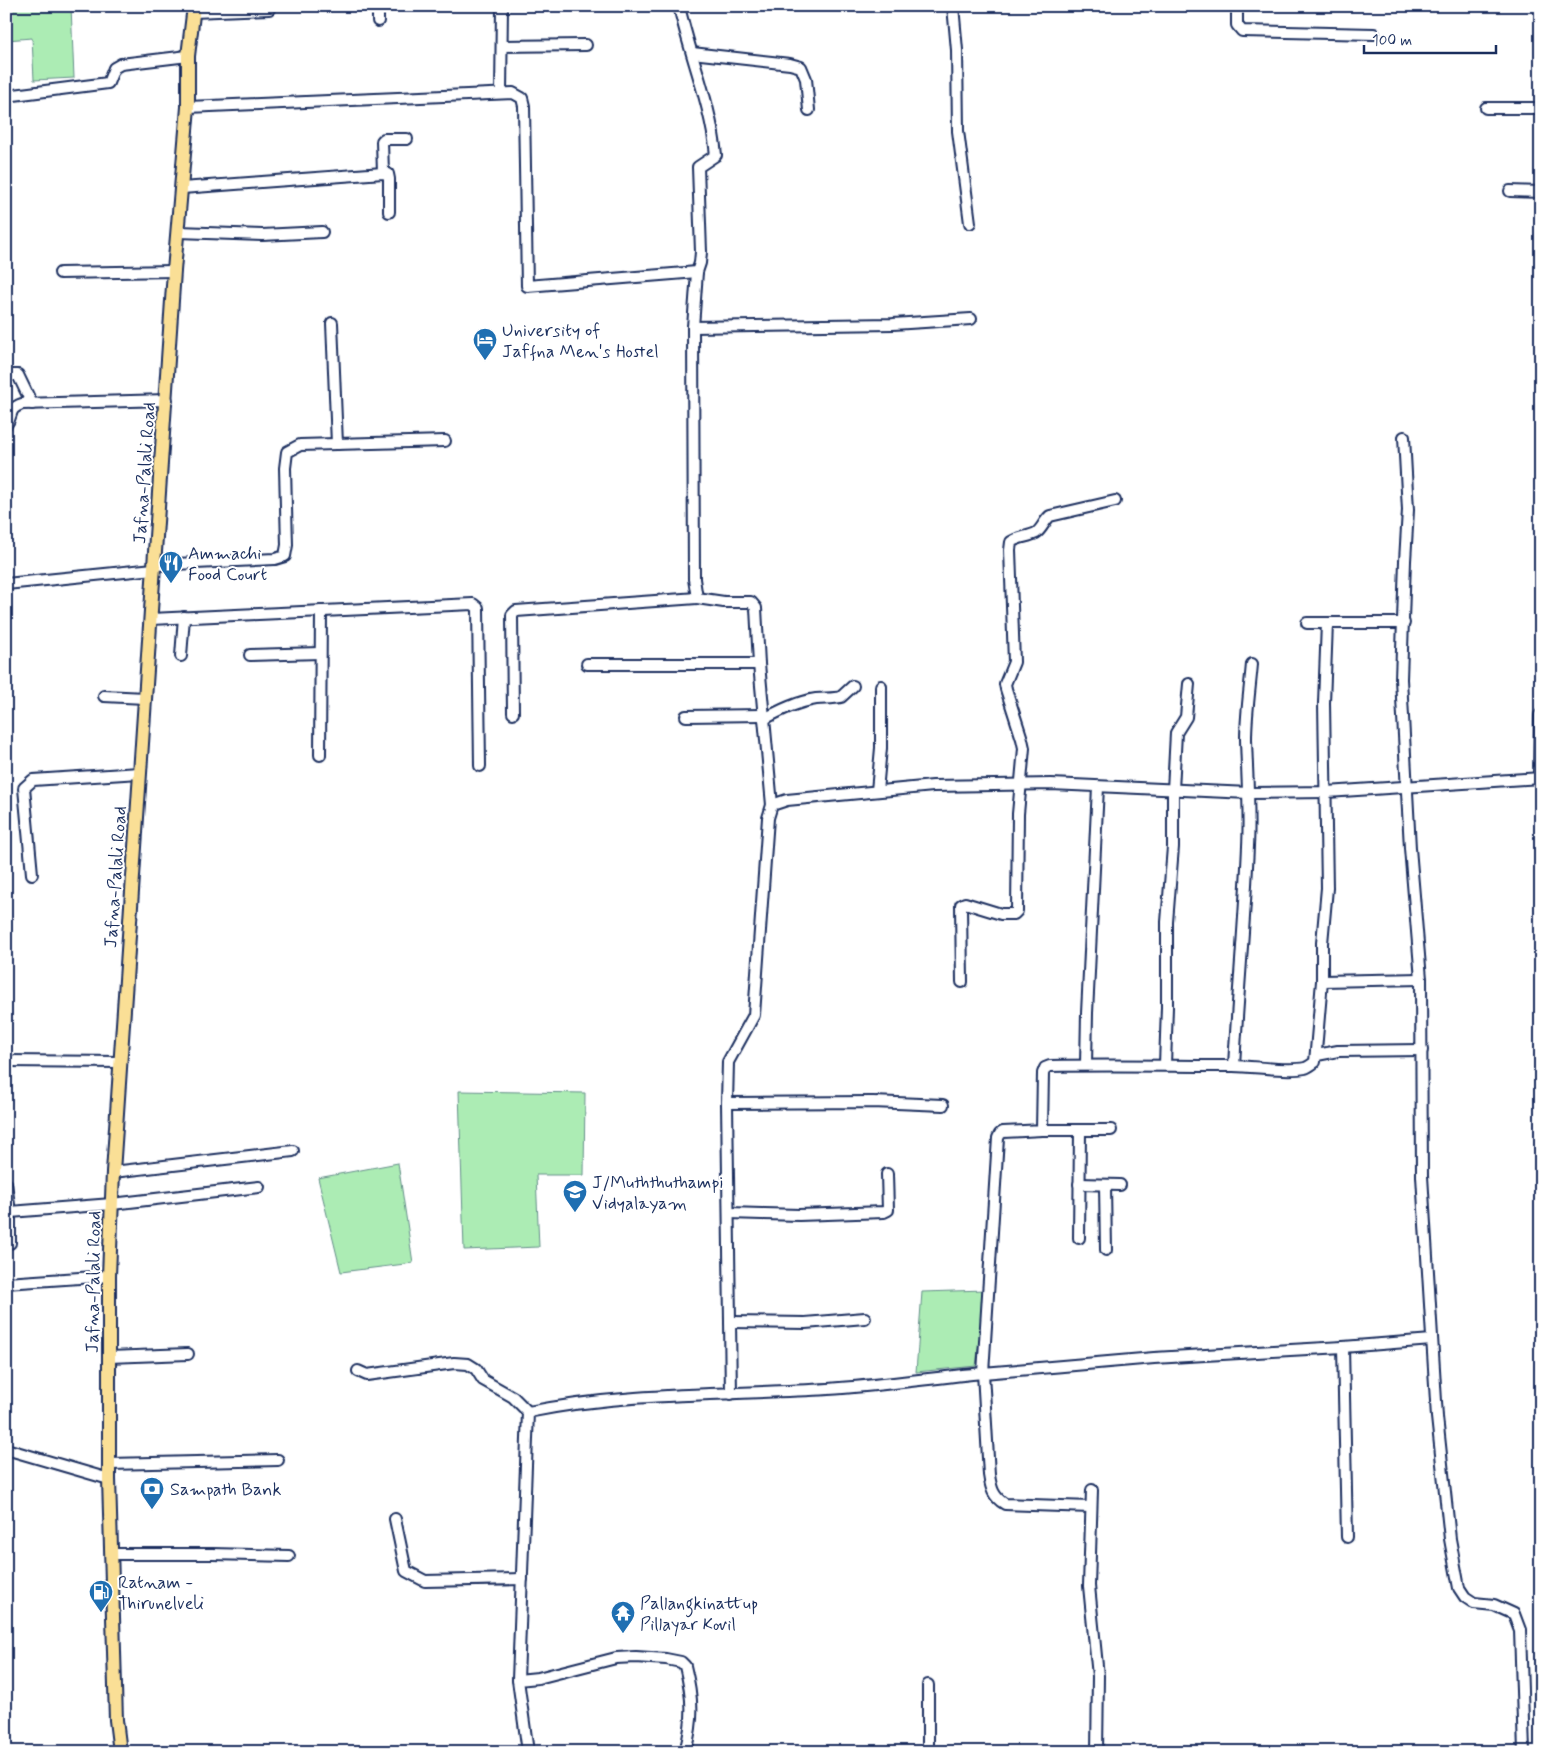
<svg xmlns="http://www.w3.org/2000/svg" width="1547" height="1758" font-family="Mynerve,sans-serif">
<rect width="100%" height="100%" fill="#fff"/>
<filter id="ink" filterUnits="userSpaceOnUse"><feTurbulence type="fractalNoise" baseFrequency=".02" numOctaves="2"/><feDisplacementMap in="SourceGraphic" scale="10" xChannelSelector="R" yChannelSelector="G"/><feConvolveMatrix kernelMatrix="1 2 1 2 8 2 1 2 1" color-interpolation-filters="sRGB"/></filter>
<g filter="url(#ink)">
<!-- green -->
<g fill="#acecb4" stroke="#648e89">
<polygon points="6,6 71,6 74,78 34,80 32,38 6,40"/>
<polygon points="459,1091 585,1093 584,1175 536,1175 539,1247 464,1250"/>
<polygon points="398,1163 413,1263 341,1272 318,1178"/>
<polygon points="985,1290 976,1366 916,1372 922,1292"/>
</g>
<g fill="none" stroke-linecap="round" stroke-linejoin="round">
<defs>
<g id="minor">
<polyline points="378,6 378,21"/>
<path d="M679,6C690,56 711,104 716,155L698,167L701,252L700,263L697,272L693,327L694,579L697,598L724,602H751L756,608L759,664L772,805"/>
<polyline points="953,6 957,50 958,131 970,223"/>
<polyline points="1237,6 1237,25 1242,31 1374,34"/>
<polyline points="193,12 269,9"/>
<polyline points="502,46 586,45"/>
<polyline points="692,53 790,64 801,67 806,79 809,110"/>
<polyline points="501,93 502,6"/>
<polyline points="6,96 108,83 114,68 121,64 188,56"/>
<polyline points="188,107 513,93 522,98 524,106 527,286 697,272"/>
<polyline points="1486,108 1541,108"/>
<polyline points="383,173 382,141 384,139 407,139"/>
<polyline points="182,188 383,173 388,174 389,179 389,212"/>
<polyline points="1510,191 1541,192"/>
<polyline points="179,232 262,235 322,232"/>
<polyline points="60,273 174,271"/>
<polyline points="332,323 337,444"/>
<polyline points="693,327 893,324 971,319"/>
<polyline points="6,375 18,375 32,404"/>
<path d="M6,425C14,415 7,409 22,404L167,400"/>
<polyline points="1404,437 1408,510 1405,561 1401,679 1410,848 1421,979 1422,1176 1437,1417 1450,1539 1459,1588 1465,1597 1474,1603 1494,1605 1514,1614 1520,1630 1524,1752"/>
<polyline points="155,565 275,559 285,556 287,545 285,468 287,452 300,445 445,441"/>
<polyline points="6,584 154,569"/>
<polyline points="151,619 473,604 478,608 480,766"/>
<polyline points="1307,623 1404,623"/>
<path d="M1327,623L1324,703L1327,888L1322,943V981L1315,1062C1312,1064 1309,1067 1305,1068C1286,1072 1254,1066 1233,1066C1172,1066 1111,1065 1050,1066L1045,1068L1043,1073L1042,1130L1003,1132L1000,1134L998,1138L983,1373L1154,1358L1343,1347L1432,1340"/>
<polyline points="250,655 320,653"/>
<polyline points="181,656 184,617"/>
<polyline points="587,664 759,664"/>
<polyline points="104,696 145,698"/>
<polyline points="513,713 512,615 516,611 697,598"/>
<polyline points="686,716 763,715"/>
<path d="M764,719C781,710 797,702 816,699C825,698 833,699 841,697L853,686"/>
<polyline points="320,755 321,611"/>
<polyline points="1539,778 1540,715"/>
<polyline points="877,791 881,748 881,686"/>
<polyline points="32,874 24,788 33,780 139,773"/>
<polyline points="1322,981 1421,979"/>
<path d="M962,982L961,905L965,903L1001,914H1014L1017,911L1018,814L1024,748L1022,739L1006,689L1005,684L1014,662L1010,550L1011,542C1018,537 1028,537 1036,533C1042,529 1044,521 1050,516L1115,501"/>
<polyline points="1317,1055 1338,1051 1422,1050"/>
<polyline points="6,1061 121,1062"/>
<polyline points="1086,1065 1087,1013 1098,787"/>
<polyline points="1165,1065 1167,1007 1167,922 1173,847 1173,790 1176,733 1186,717 1189,684"/>
<path d="M1234,1066C1238,992 1245,919 1248,846C1250,810 1247,775 1246,739C1246,714 1250,688 1252,664"/>
<polyline points="727,1103 873,1102 943,1105"/>
<polyline points="1042,1130 1111,1130"/>
<polyline points="113,1172 293,1151"/>
<polyline points="6,1183 10,1212 10,1243"/>
<polyline points="1079,1184 1120,1185"/>
<polyline points="1105,1185 1106,1250"/>
<polyline points="10,1212 112,1204 259,1187"/>
<polyline points="729,1213 799,1215 884,1212 888,1210 887,1174"/>
<polyline points="1079,1238 1080,1130"/>
<polyline points="6,1283 109,1276"/>
<polyline points="730,1322 805,1323 865,1318"/>
<polyline points="1343,1347 1347,1537"/>
<polyline points="109,1357 188,1354"/>
<polyline points="358,1371 367,1375 454,1363 468,1364 476,1369 483,1380 513,1397 528,1412"/>
<polyline points="731,1394 727,1103 728,1062 754,1015 768,818 772,805 787,800 933,786 1051,784 1249,793 1327,792 1541,778"/>
<polyline points="6,1449 109,1479"/>
<polyline points="109,1464 278,1460"/>
<polyline points="1092,1490 1089,1586 1098,1676 1097,1752"/>
<polyline points="395,1519 406,1571 425,1581 522,1579"/>
<polyline points="112,1554 212,1554 289,1556"/>
<path d="M518,1680L538,1678L616,1658L636,1657L666,1659L681,1662L685,1666C693,1698 694,1719 685,1752"/>
<path d="M528,1752L518,1680L528,1412C627,1392 728,1395 828,1389C879,1386 931,1378 983,1373L989,1475C991,1488 993,1497 1005,1504L1091,1507"/>
<polyline points="928,1752 928,1685"/>
</g>
<polyline id="major" points="120,1752 116,1720 109,1479 109,1276 113,1172 174,271 188,107 188,56 194,6"/>
</defs>
<!-- minor casing -->
<use href="#minor" stroke="#1b2f5e" stroke-width="14"/>
<!-- major casing -->
<use href="#major" stroke="#1b2f5e" stroke-width="16"/>
<!-- minor -->
<use href="#minor" stroke="#fff" stroke-width="10"/>
<!-- major -->
<use href="#major" stroke="#fadf96" stroke-width="12"/>
</g>
</g>
<!-- icons -->
<defs>
<symbol id="hotel-pin" viewBox="-11 -11 22 30"><path d="M0 17L-7.5 6A9.5 9.5 0 1 1 7.5 6Z" fill="#1f6fb2" stroke="#fff"/><path d="M-6-4.5h1.5V1H6V5H4.5V3h-9V5H-6ZM-4 0a1.8 1.8 0 1 1 3.6 0ZM.5 0V-2.5h3Q6-2.5 6 0Z" fill="#fff"/></symbol>
<symbol id="restaurant-pin" viewBox="-11 -11 22 30"><path d="M0 17L-7.5 6A9.5 9.5 0 1 1 7.5 6Z" fill="#1f6fb2" stroke="#fff"/><path d="M-5-6h1v4h1v-4h1v4h1v-4h1v5L-1.5 .5V6h-2V.5L-5-1ZM5-6V6H3V1.5H1.5Q1.5-4 5-6Z" fill="#fff"/></symbol>
<symbol id="school-pin" viewBox="-11 -11 22 30"><path d="M0 17L-7.5 6A9.5 9.5 0 1 1 7.5 6Z" fill="#1f6fb2" stroke="#fff"/><path d="M0-5L7-2L0 1L-7-2ZM-4 1L0 2.5L4 1V4Q0 6-4 4Z" fill="#fff"/></symbol>
<symbol id="bank-pin" viewBox="-11 -11 22 30"><path d="M0 17L-7.5 6A9.5 9.5 0 1 1 7.5 6Z" fill="#1f6fb2" stroke="#fff"/><path d="M-6-4H6V4H-6ZM0-2.3a2.3 2.3 0 1 0 0 4.6a2.3 2.3 0 1 0 0-4.6Z" fill="#fff"/></symbol>
<symbol id="fuel-pin" viewBox="-11 -11 22 30"><path d="M0 17L-7.5 6A9.5 9.5 0 1 1 7.5 6Z" fill="#1f6fb2" stroke="#fff"/><path d="M-5.5-6h7V0h2V4h1.3V-2.5L3-4.5l.8-.8L6-3V5H2.5V1h-1V6h-7ZM-4.2-4.7v3.2H.2V-4.7Z" fill="#fff"/></symbol>
<symbol id="temple-pin" viewBox="-11 -11 22 30"><path d="M0 17L-7.5 6A9.5 9.5 0 1 1 7.5 6Z" fill="#1f6fb2" stroke="#fff"/><path d="M0-6L5-2H3V0L6.5 2.5H4V6H1.5V3h-3V6H-4V2.5H-6.5L-3 0V-2H-5Z" fill="#fff"/></symbol>
</defs>
<g fill-rule="evenodd">
<use href="#hotel-pin" x="471" y="326" width="28" height="38"/>
<use href="#restaurant-pin" x="157" y="549" width="28" height="38"/>
<use href="#school-pin" x="561" y="1178" width="28" height="38"/>
<use href="#bank-pin" x="138" y="1475" width="28" height="38"/>
<use href="#fuel-pin" x="87" y="1578" width="28" height="38"/>
<use href="#temple-pin" x="609" y="1599" width="28" height="38"/>
</g>
<g text-anchor="middle" stroke-width="4" stroke-linejoin="round" paint-order="stroke">
<!-- poi labels -->
<g font-size="18" fill="#1b2f5e" stroke="#fff" text-anchor="start">
<text x="502" y="336">University of<tspan x="502" dy="21">Jaffna Men's Hostel</tspan></text>
<text x="188" y="559">Ammachi<tspan x="188" dy="21">Food Court</tspan></text>
<text x="592" y="1188">J/Muththuthampi<tspan x="592" dy="21">Vidyalayam</tspan></text>
<text x="170" y="1495">Sampath Bank</text>
<text x="118" y="1588">Ratnam -<tspan x="118" dy="21">Thirunelveli</tspan></text>
<text x="640" y="1609">Pallangkinattup<tspan x="640" dy="21">Pillayar Kovil</tspan></text>
</g>
<!-- street labels -->
<g font-size="18" fill="#1b2f5e" stroke="#fff">
<text transform="translate(144 473) rotate(-86)" y="6">Jafna-Palali Road</text>
<text transform="translate(115 877) rotate(-86)" y="6">Jafna-Palali Road</text>
<text transform="translate(93 1282) rotate(-89)" y="6">Jafna-Palali Road</text>
</g>
</g>
<!-- margin -->
<rect width="1547" height="1758" fill="none" stroke="#fff" stroke-width="25"/>
<rect x="12" y="12" width="1522" height="1733" fill="none" stroke="#1b2f5e" stroke-width="2" filter="url(#ink)"/>
<!-- scale -->
<path d="M1364 45v8h132v-8" fill="none" stroke="#1b2f5e" stroke-width="2.5"/>
<text x="1372" y="45" font-size="15" fill="#1b2f5e" stroke="#ffffff" stroke-width="4" paint-order="stroke">100 m</text>
</svg>
